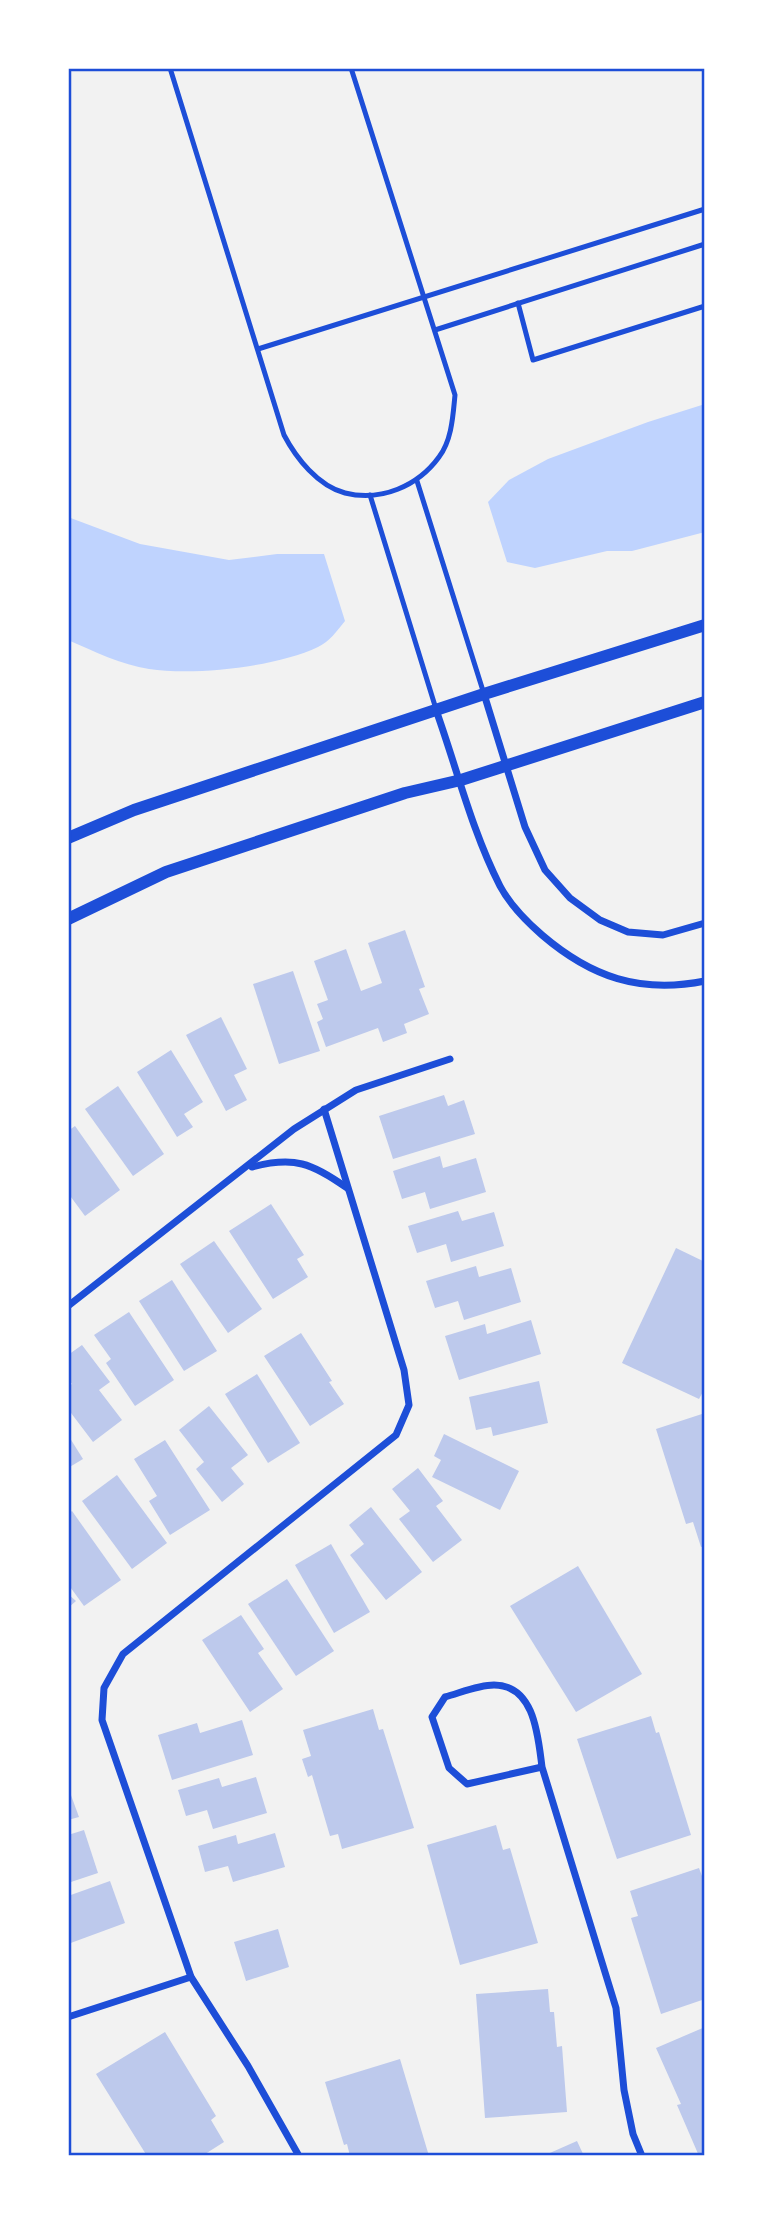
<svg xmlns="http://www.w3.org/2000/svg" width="773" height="2224" font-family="'DejaVu Sans',sans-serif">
<rect width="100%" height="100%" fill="#f2f2f2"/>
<!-- water -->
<g fill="#bfd3fe">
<polygon points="705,404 705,532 632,551 607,551 535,568 507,562 488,502 509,480 548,459 648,422"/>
<path d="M68,517L140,544L229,560L277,554H324L345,621C337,631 329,642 318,647C276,667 195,676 149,669C122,665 93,651 68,640Z"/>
</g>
<!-- building -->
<g fill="#bdc9ec">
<polygon points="405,930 425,987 419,989 429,1014 404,1024 407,1033 383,1042 378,1028 326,1047 317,1022 323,1019 317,1004 328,1000 314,961 346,949 361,991 382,983 368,943"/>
<polygon points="293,971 320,1051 279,1064 253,984"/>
<polygon points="221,1017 247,1069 234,1075 247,1100 226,1111 186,1035"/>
<polygon points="171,1050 203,1102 184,1114 193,1127 177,1137 137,1072"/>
<polygon points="118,1086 164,1154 133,1176 85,1109"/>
<polygon points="444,1095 448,1106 464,1100 475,1134 393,1159 379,1116"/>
<polygon points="75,1126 120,1190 85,1216 68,1193 68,1131"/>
<polygon points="440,1156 443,1168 476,1158 486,1192 430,1209 425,1192 402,1199 393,1171"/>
<polygon points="271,1204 304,1255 297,1259 308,1277 273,1299 229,1231"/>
<polygon points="458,1211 462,1221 494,1212 504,1246 451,1262 446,1244 417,1253 408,1226"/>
<polygon points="214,1241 262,1309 228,1333 180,1264"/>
<polygon points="676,1248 705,1262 705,1388 699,1399 622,1363"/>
<polygon points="476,1266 479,1277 511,1268 521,1302 464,1320 458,1301 435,1308 426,1281"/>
<polygon points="172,1280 217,1351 184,1371 139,1301"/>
<polygon points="129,1312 174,1380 135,1406 106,1363 111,1359 94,1335"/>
<polygon points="531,1320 541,1354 459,1380 445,1336 485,1324 487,1334"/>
<polygon points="301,1333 332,1381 329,1382 344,1404 310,1426 264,1356"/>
<polygon points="82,1345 110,1382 99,1390 122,1420 93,1442 68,1409 68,1386 72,1384 68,1379 68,1355"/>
<polygon points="257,1374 300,1443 268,1463 225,1394"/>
<polygon points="539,1381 548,1423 493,1436 491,1427 476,1430 469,1397"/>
<polygon points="209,1406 248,1455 231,1468 244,1484 222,1502 196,1469 204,1462 179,1430"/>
<polygon points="705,1413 705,1546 701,1547 693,1522 686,1524 656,1429"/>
<polygon points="444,1434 519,1471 500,1510 432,1477 441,1460 434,1456"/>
<polygon points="68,1435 83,1459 68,1468"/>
<polygon points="165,1440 210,1510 170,1535 149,1501 157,1496 134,1459"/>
<polygon points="418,1468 443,1501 436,1506 462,1540 433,1562 399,1519 410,1511 392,1489"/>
<polygon points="117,1475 167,1543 132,1569 82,1501"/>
<polygon points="371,1507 422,1572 386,1600 350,1555 364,1544 349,1525"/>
<polygon points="72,1511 121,1580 84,1606 68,1584 68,1514"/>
<polygon points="331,1544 370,1612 334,1633 295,1565"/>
<polygon points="578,1566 642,1674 576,1712 510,1606"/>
<polygon points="287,1579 334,1651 296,1676 248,1604"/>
<polygon points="68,1594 76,1601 68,1608"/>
<polygon points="241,1615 264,1649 258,1653 283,1689 250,1712 202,1640"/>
<polygon points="373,1709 379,1730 383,1729 414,1828 342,1849 338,1834 330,1836 312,1775 308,1777 302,1759 311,1756 303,1730"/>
<polygon points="651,1716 656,1733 659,1732 691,1835 617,1859 577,1739"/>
<polygon points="242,1720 253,1755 172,1780 158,1735 197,1723 200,1733"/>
<polygon points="256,1777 267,1813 213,1829 207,1810 186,1816 178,1790 219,1778 222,1787"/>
<polygon points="68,1787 79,1817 68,1820"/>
<polygon points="496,1825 503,1850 510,1848 538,1943 460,1965 427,1845"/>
<polygon points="84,1830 98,1873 68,1883 68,1835"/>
<polygon points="275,1833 285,1867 233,1882 228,1866 205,1872 198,1846 236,1835 238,1844"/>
<polygon points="699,1868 705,1884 705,1999 661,2014 631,1918 638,1916 630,1891"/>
<polygon points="110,1881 125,1923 68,1944 68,1896"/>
<polygon points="278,1929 289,1967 246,1981 234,1942"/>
<polygon points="548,1989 550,2012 554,2012 557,2047 562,2046 567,2112 485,2118 476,1994"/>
<polygon points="705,2027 705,2156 699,2156 677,2105 681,2104 656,2048"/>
<polygon points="165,2032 216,2116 211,2120 224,2142 202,2156 147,2156 96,2074"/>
<polygon points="400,2059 429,2156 350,2156 347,2144 344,2145 325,2082"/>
<polygon points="577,2141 584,2156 543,2156"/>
</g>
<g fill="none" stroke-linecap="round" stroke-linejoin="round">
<!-- service -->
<g stroke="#1d4ed8" stroke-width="5">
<path d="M170,68L284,435C296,458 318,486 345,493C381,502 418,486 439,457C452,440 453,415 455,395L351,68"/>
<polyline points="518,303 533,360 705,306"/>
<polyline points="435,330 705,244"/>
<polyline points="258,349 705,209"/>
<polyline points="417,481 484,694"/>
<polyline points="370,495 436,709"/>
</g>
<!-- minor -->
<g stroke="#1d4ed8" stroke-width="7">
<polyline points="484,694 525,827 545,870 570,898 600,920 628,932 663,935 705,923"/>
<path d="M436,710C457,769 472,831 500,886C510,905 526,921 542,935C591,977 640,994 705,981"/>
<path d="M252,1167C294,1156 312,1163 347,1188"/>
<polyline points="68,1306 294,1129 356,1090 450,1059"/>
<path d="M542,1767L467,1784L449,1768L432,1717L445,1697C460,1693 478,1685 494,1685C535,1685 538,1737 542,1767L616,2008L624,2090L633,2134L642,2156"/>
<polyline points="68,2017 191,1977"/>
<polyline points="299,2156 248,2066 191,1977 102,1720 104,1688 123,1654 396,1435 409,1405 404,1370 324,1109"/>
</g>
<!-- tertiary -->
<g stroke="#1d4ed8" stroke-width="12">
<polyline points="68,838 134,810 484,694 705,625"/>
<polyline points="68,919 166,872 405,793 461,780 705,702"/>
</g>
</g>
<!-- border -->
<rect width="773" height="2224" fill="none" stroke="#ffffff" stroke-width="140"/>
<rect x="70" y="70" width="633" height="2084" fill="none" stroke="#1d4ed8" stroke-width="2.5"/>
</svg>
